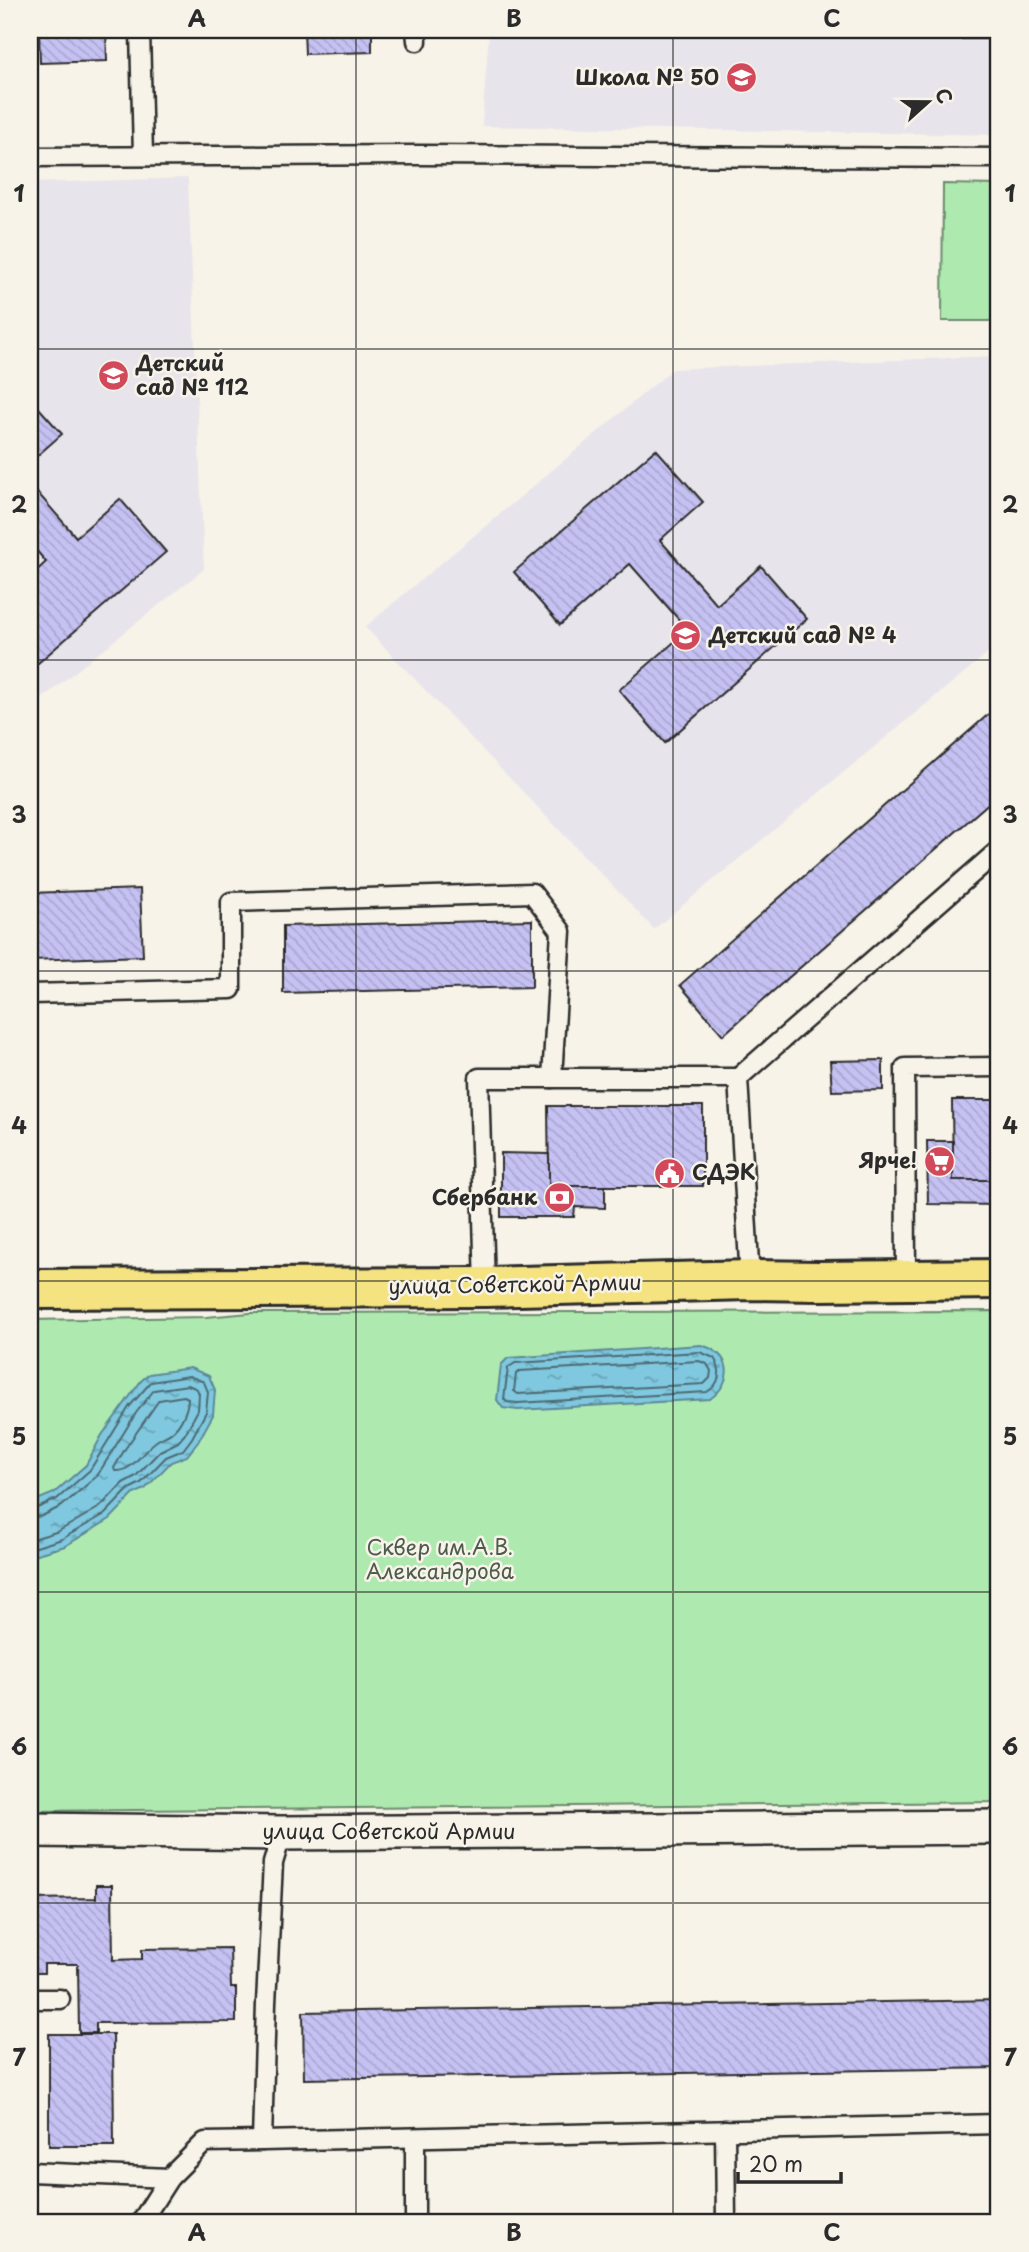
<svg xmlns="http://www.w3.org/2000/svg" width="1029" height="2252" font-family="'Playpen Sans',sans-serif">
<defs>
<pattern id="water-ripples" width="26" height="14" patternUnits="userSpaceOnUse" patternTransform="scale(1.75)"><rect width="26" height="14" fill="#7fc8df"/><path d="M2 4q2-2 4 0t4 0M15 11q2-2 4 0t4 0" fill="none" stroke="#68a3b5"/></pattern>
<pattern id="building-back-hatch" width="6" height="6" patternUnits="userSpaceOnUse" patternTransform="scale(1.75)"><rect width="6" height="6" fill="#c5c1f3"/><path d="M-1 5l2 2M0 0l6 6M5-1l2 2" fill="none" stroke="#a9a6d0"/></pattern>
</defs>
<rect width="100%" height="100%" fill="#f7f3e8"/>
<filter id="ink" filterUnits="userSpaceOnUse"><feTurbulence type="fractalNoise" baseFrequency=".0143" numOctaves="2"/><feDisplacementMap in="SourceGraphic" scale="14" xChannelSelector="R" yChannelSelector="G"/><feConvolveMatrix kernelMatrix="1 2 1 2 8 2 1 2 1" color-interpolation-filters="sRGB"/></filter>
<g filter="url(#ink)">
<!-- built -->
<g fill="#e8e4eb">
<polygon points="489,30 999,30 999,135 482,126"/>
<polygon points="188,178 204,569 30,708 30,183"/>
<polygon points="999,356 999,644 654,929 365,627 673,369"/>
</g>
<!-- green -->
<g fill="#aeeab0" stroke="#6c8a6e" stroke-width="2">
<polygon points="943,184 999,185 999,321 942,321"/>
<polygon points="999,1311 999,1802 30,1811 30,1320 206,1317 250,1313"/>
</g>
<!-- water -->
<g fill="url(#water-ripples)" stroke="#5d8997" stroke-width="2">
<path d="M701,1345C732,1353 735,1381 710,1399L518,1410L503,1408L497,1400L501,1365L508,1358Z"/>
<polygon points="190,1368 209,1376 215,1390 213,1415 198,1442 187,1456 171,1462 145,1489 134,1494 110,1519 65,1546 30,1556 30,1503 54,1493 86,1465 102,1435 141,1381 149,1374"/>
</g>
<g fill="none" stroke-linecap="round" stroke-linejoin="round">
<!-- shore -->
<g stroke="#4d6a73" stroke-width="2">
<path d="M700,1352L714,1358C723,1371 720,1384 707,1392L518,1403L507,1402L504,1399L508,1368L515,1363Z"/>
<polygon points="699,1361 707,1364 711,1371 710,1378 704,1384 518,1394 514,1391 516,1374 519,1371"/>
<path d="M184,1396L188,1398C188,1409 181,1425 172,1432C168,1436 162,1437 158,1440C143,1449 134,1472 115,1471L114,1468L125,1449L159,1400Z"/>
<polyline points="30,1509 40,1507 57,1499 90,1470 129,1407 151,1382 189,1376 204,1382 208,1392 206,1412 192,1438 183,1450 166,1457 141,1483 129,1489 105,1514 62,1539 30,1549"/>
<polyline points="30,1518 42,1516 62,1506 97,1476 136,1413 154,1390 188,1385 197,1389 199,1394 198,1410 185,1434 178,1442 160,1451 136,1476 123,1483 100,1507 59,1531 30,1540"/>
</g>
</g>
<!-- building -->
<g fill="url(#building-back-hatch)" stroke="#2b2b2b" stroke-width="2">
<polygon points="39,30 106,30 107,61 40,63"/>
<polygon points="304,30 372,30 372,52 305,54"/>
<rect x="943" y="30" width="56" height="9"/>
<polygon points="30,398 62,434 30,462"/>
<polygon points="656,449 703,502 660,540 717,605 761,566 807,619 665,743 619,690 688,630 630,564 560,625 514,572"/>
<polygon points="30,484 76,537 120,499 166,552 30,670 30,577 46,562 30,543"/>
<polygon points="999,705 999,794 723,1035 680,985"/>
<polygon points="140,889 143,956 30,960 30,893"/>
<polygon points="532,920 532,987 283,993 283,926"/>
<polygon points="883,1060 883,1090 832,1091 830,1061"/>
<polygon points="952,1100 999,1100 999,1180 953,1180"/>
<polygon points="548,1106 703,1106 703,1186 549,1186"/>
<polygon points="927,1141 953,1141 953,1180 999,1180 999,1205 928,1204"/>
<polygon points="501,1153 549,1154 549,1186 605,1186 605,1208 575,1207 574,1217 501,1217"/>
<polygon points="96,1885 112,1885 113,1960 142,1959 142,1949 230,1948 231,1988 236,1988 236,2022 96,2023 96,2033 79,2033 78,1964 44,1964 44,1973 30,1973 30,1899 96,1898"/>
<polygon points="999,2000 999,2068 304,2079 303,2012"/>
<polygon points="49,2034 113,2034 114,2146 49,2146"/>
</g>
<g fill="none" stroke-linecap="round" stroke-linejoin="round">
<defs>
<g id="service">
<polyline points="140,30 143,156"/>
<polyline points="416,30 417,41"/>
<polyline points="30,157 418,155 999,158"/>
<polyline points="30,994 231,989 231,902 532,893 561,931 552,1078"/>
<polyline points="750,1280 738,1078 999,850"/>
<polyline points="906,1280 905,1068 999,1067"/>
<polyline points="485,1287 479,1078 738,1078"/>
<polyline points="282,1833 273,1863 266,2003 262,2141 999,2124"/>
<polyline points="30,1999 60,1999"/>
<polyline points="725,2130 726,2222"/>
<polyline points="30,2172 169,2178"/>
<polyline points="141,2222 169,2178 205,2142 262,2141"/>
<polyline points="415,2222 415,2138"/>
</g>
<polyline id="minor" points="30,1830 282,1833 999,1827"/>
<polyline id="primary" points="30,1289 485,1287 750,1280 819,1281 999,1279"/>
</defs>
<!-- service casing -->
<use href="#service" stroke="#2b2b2b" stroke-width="23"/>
<!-- minor casing -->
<use href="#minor" stroke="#2b2b2b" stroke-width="38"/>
<!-- primary casing -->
<use href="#primary" stroke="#2b2b2b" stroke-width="44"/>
<!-- service -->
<use href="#service" stroke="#f7f3e8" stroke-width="18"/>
<!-- minor -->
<use href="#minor" stroke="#f7f3e8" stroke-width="33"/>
<!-- primary -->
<use href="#primary" stroke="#f5e382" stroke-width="38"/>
</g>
</g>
<!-- grid -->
<path fill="none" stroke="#2b2b2b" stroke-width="2" stroke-opacity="0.55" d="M356,30V2222M673,30V2222M30,349H999M30,660H999M30,971H999M30,1281H999M30,1592H999M30,1903H999"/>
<!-- icons -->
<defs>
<symbol id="school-disc" viewBox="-11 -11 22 22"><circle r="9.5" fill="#d1495b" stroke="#f7f3e8"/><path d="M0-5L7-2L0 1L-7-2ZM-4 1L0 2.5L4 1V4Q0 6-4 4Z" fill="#fff"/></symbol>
<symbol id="supermarket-disc" viewBox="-11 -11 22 22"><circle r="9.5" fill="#d1495b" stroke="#f7f3e8"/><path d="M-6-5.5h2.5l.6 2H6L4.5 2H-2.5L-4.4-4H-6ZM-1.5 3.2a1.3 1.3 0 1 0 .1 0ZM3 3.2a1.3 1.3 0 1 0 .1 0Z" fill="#fff"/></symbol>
<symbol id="civic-disc" viewBox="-11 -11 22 22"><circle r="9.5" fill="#d1495b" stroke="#f7f3e8"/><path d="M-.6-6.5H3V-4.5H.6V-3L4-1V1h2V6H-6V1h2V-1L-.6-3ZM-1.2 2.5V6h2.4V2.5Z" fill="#fff"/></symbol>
<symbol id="bank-disc" viewBox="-11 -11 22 22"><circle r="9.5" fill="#d1495b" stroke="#f7f3e8"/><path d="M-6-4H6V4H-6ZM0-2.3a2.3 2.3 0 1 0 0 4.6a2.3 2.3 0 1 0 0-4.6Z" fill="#fff"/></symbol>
</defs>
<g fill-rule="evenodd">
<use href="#school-disc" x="724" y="60" width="35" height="35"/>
<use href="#school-disc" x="96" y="358" width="35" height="35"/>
<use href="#school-disc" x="668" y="618" width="35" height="35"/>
<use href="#supermarket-disc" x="922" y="1144" width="35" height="35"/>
<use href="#civic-disc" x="652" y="1156" width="35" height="35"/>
<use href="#bank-disc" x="542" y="1180" width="35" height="35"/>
</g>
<g text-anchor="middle" stroke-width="5" stroke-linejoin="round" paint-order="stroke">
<!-- poi labels -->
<g font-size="21" font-weight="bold" fill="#2b2b2b" stroke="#f7f3e8" text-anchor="end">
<text x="719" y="85">Школа № 50</text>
<text x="136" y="371" text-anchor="start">Детский<tspan x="136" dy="24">сад № 112</tspan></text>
<text x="709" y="643" text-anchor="start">Детский сад № 4</text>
<text x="917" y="1168">Ярче!</text>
<text x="692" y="1180" text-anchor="start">СДЭК</text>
<text x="537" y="1205">Сбербанк</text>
</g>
<!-- street labels -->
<g font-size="21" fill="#2b2b2b" stroke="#f7f3e8">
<text transform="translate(515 1285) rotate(-1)" y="7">улица Советской Армии</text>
<text x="389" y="1839">улица Советской Армии</text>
</g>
<!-- park labels -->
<g font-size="21" fill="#4c5b4c" stroke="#f7f3e8">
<text x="440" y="1555">Сквер им.А.В.<tspan x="440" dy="24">Александрова</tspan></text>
</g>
</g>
<!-- margin -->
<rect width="1029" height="2252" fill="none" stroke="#f7f3e8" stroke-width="77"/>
<!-- north arrow -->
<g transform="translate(928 102) rotate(69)" stroke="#f7f3e8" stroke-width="5" paint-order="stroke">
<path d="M0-5L12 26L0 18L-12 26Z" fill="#2b2b2b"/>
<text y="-10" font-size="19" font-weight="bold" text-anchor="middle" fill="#2b2b2b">С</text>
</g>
<!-- scale -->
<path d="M738 2172v10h103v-10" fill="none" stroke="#2b2b2b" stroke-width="3.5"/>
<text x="749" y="2172" font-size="21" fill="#2b2b2b" stroke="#f7f3e8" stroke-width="5" paint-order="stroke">20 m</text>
<rect x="38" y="38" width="952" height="2176" fill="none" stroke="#2b2b2b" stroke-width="2.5"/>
<g font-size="23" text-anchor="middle" font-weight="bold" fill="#2b2b2b">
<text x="197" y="27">A</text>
<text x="514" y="27">B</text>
<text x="832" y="27">C</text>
<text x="19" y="202">1</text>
<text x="1010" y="202">1</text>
<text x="19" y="513">2</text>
<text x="1010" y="513">2</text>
<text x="19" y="823">3</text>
<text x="1010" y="823">3</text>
<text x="19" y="1134">4</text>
<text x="1010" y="1134">4</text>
<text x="19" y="1445">5</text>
<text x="1010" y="1445">5</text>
<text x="19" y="1755">6</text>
<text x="1010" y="1755">6</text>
<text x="19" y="2066">7</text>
<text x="1010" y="2066">7</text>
<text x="197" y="2241">A</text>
<text x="514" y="2241">B</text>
<text x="832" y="2241">C</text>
</g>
</svg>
